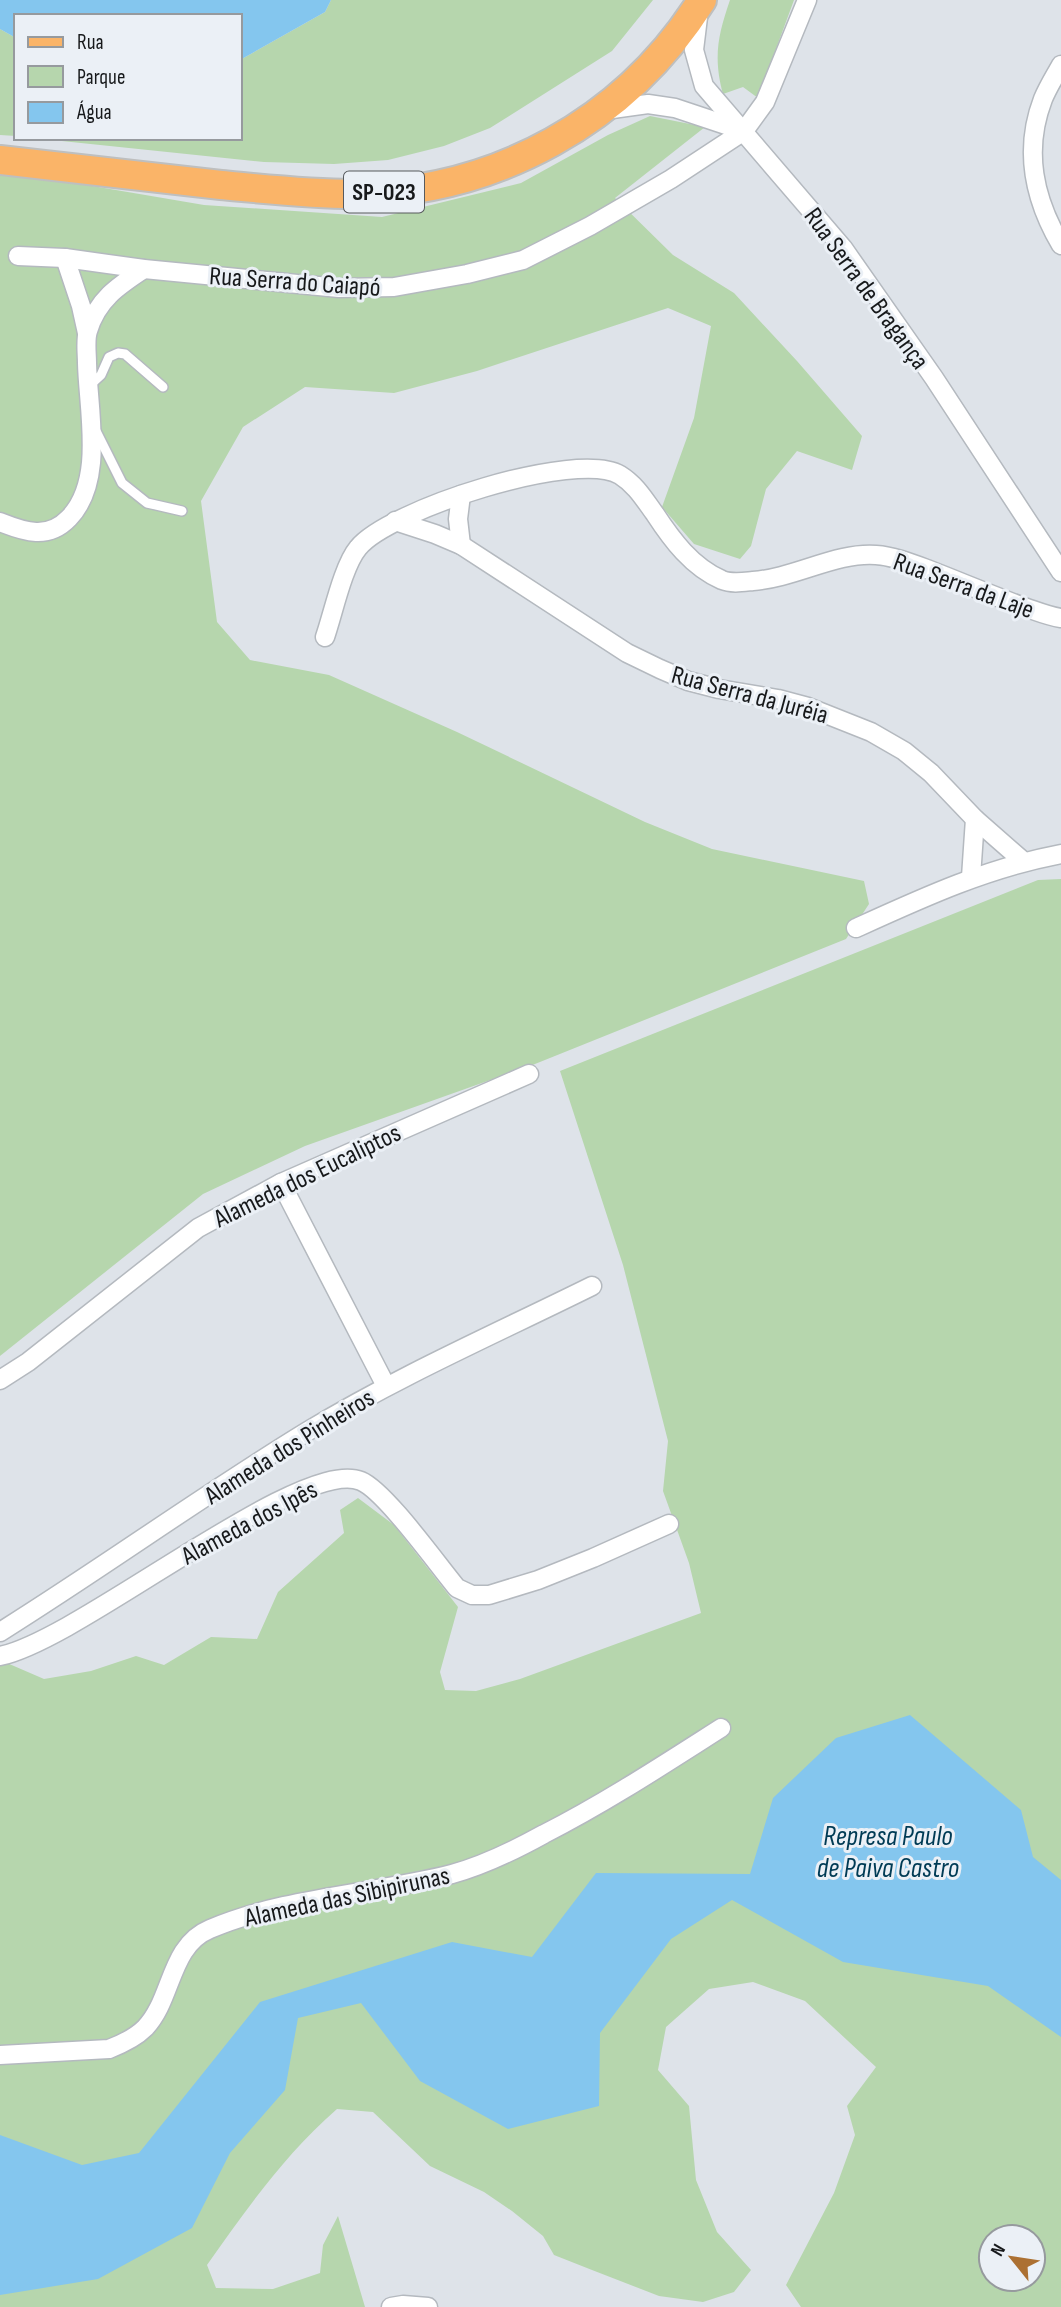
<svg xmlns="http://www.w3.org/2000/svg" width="1061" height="2307" font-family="'Sofia Sans Condensed',sans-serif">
<rect width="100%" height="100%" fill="#dee3e9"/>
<!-- green -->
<g fill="#b6d6ad" fill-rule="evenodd">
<polygon points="331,0 653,0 612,51 490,128 444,146 388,160 334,164 264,162 33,138 240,138 240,60 325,12"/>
<path d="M730,0H794L758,98L743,87L723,94C713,57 718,35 730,0Z"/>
<polygon points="0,29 16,38 16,136 0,135"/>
<polygon points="650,116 705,127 615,198 673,255 734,293 797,361 862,436 852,470 797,451 766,489 751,546 740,559 694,544 662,507 694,418 711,326 668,308 477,371 394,393 305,387 243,427 201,501 217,622 250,660 329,675 457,732 645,822 712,849 864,881 869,904 846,939 535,1064 305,1146 203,1194 0,1356 0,175 63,181 204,205 382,217 521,183 608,135"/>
<path d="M1061,879V2307H801L786,2285L834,2193L855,2135L847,2106L876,2067L805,2001L753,1982L709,1989L666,2027L658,2070L689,2106L696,2180L717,2232L751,2270L734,2292L703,2302L659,2296L592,2270L554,2255L543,2236L512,2211L484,2192L430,2166L373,2112L337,2109C285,2154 246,2210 207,2265L216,2288L273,2289L320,2273L323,2245L338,2216L365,2307H0V1664L7,1663L44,1679L91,1671L136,1656L164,1665L211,1637L257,1639L278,1592L344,1533L340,1510L358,1498L394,1525L458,1607L440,1672L445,1690L476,1691L520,1679L701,1613L689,1563L663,1491L668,1441L623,1265L560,1071L1038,880ZM991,2237H1033V2279H991Z"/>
</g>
<!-- water -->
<g fill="#84c6ee">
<polygon points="0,0 331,0 325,12 240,60 240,16 16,16 16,38 0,29"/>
<polygon points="910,1715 1021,1810 1033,1857 1061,1880 1061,2037 988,1986 843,1962 732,1900 671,1939 600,2033 599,2106 508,2129 420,2081 361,2003 298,2018 285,2090 230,2153 192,2228 98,2279 0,2295 0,2135 82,2165 139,2153 260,2002 452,1942 532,1957 596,1873 750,1874 773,1798 836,1738"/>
</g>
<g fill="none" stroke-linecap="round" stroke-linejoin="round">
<defs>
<g id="service">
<polyline points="89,386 101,375 109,357 118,353 125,354 163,387"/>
<polyline points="95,429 122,483 147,503 182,511"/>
</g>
<g id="minor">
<polyline points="699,9 694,50 704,86 843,248 934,378 1061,572"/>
<path d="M1061,65C1055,76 1048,87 1043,99C1023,151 1034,199 1061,245"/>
<polyline points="605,110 648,104 675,108 744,131"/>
<polyline points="18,256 65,258 144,269 339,288 394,287 467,274 523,260 590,226 671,179 744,131 765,102 807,0"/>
<polyline points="65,258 81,306 87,333"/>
<polyline points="461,495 458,519 461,545"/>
<polyline points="395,521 435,534 461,545 627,653 660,669 688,681 719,689 778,699 808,707 871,732 904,751 931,773 975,819 1023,861"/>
<path d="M0,522C25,532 48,540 69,518C105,481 88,410 87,363C87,353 85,340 88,331C97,300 118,286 144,269"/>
<path d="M325,637C333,614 343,566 358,548C388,510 577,449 620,475C636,485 644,499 655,514C672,540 692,567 722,580C732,584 743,582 753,581C795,578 836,552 876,555C893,556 911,563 927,569C958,581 989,594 1021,606C1034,610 1047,616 1061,618"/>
<polyline points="971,877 975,819"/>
<path d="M856,928C924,897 987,868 1061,854"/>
<polyline points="281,1183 386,1386"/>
<polyline points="0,1380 28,1362 198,1228 281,1183 529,1074"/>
<path d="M0,1632C104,1567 203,1495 308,1431C399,1376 497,1333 592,1286"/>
<path d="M0,1656C80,1640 300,1456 361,1481C385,1491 437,1564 457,1588L472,1595H489L538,1580L593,1558L669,1524"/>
<path d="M0,2055L109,2049C122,2044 135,2038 145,2028C173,1999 169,1946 210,1929C285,1897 374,1894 452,1874C485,1865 515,1850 544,1834C605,1803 663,1765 721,1728"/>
<polyline points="391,2307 403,2305 428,2307"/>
</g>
<path id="primary" d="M0,160C74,168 147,177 221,185C264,189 309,194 352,194C495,193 626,121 702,0"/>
</defs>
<!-- service casing -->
<use href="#service" stroke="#b4b9bf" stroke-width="12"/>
<!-- minor casing -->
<use href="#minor" stroke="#b4b9bf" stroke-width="21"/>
<!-- primary casing -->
<use href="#primary" stroke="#bebfbf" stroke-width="32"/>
<!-- service -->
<use href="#service" stroke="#fff" stroke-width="9"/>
<!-- minor -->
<use href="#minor" stroke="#fff" stroke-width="18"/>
<!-- primary -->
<use href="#primary" stroke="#fab468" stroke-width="28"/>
</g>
<g text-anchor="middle" stroke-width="6" stroke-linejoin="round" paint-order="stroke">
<!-- shield labels -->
<rect fill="#ebf0f6" stroke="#575a5d" stroke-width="2" x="344" y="171.5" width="80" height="41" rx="5"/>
<g font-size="24" font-weight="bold" fill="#17191b">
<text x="384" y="200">SP-023</text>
</g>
<!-- street labels -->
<g font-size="26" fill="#17191b" stroke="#ebf0f6">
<text transform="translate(295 281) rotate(4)" y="9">Rua Serra do Caiapó</text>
<text transform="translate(867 288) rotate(54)" y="9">Rua Serra de Bragança</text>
<text transform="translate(964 585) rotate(20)" y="9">Rua Serra da Laje</text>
<text transform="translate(750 694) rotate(15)" y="9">Rua Serra da Juréia</text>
<text transform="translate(307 1175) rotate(-26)" y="9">Alameda dos Eucaliptos</text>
<text transform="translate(289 1446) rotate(-32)" y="9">Alameda dos Pinheiros</text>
<text transform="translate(249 1522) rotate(-28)" y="9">Alameda dos Ipês</text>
<text transform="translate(347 1896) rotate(-12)" y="9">Alameda das Sibipirunas</text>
</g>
<!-- water labels -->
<g font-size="28" font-style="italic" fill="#003b55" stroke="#ebf0f6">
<text x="888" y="1845">Represa Paulo<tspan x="888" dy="32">de Paiva Castro</tspan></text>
</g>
</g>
<!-- legend -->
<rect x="14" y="14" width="228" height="126" fill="#ebf0f6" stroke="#969a9e" stroke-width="2"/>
<rect x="28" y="37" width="35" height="10" fill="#fab468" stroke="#969a9e" stroke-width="2"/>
<text x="77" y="49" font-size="21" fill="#17191b">Rua</text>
<rect x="28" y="66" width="35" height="21" fill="#b6d6ad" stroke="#969a9e" stroke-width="2"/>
<text x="77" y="84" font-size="21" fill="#17191b">Parque</text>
<rect x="28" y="102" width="35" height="21" fill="#84c6ee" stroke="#969a9e" stroke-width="2"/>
<text x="77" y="119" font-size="21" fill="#17191b">Água</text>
<!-- north arrow -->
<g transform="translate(1012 2258) rotate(300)"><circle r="33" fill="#ebf0f6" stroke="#969a9e" stroke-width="2"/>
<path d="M0-5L12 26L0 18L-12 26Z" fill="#ac7032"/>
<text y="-10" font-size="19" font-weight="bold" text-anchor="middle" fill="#17191b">N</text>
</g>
</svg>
